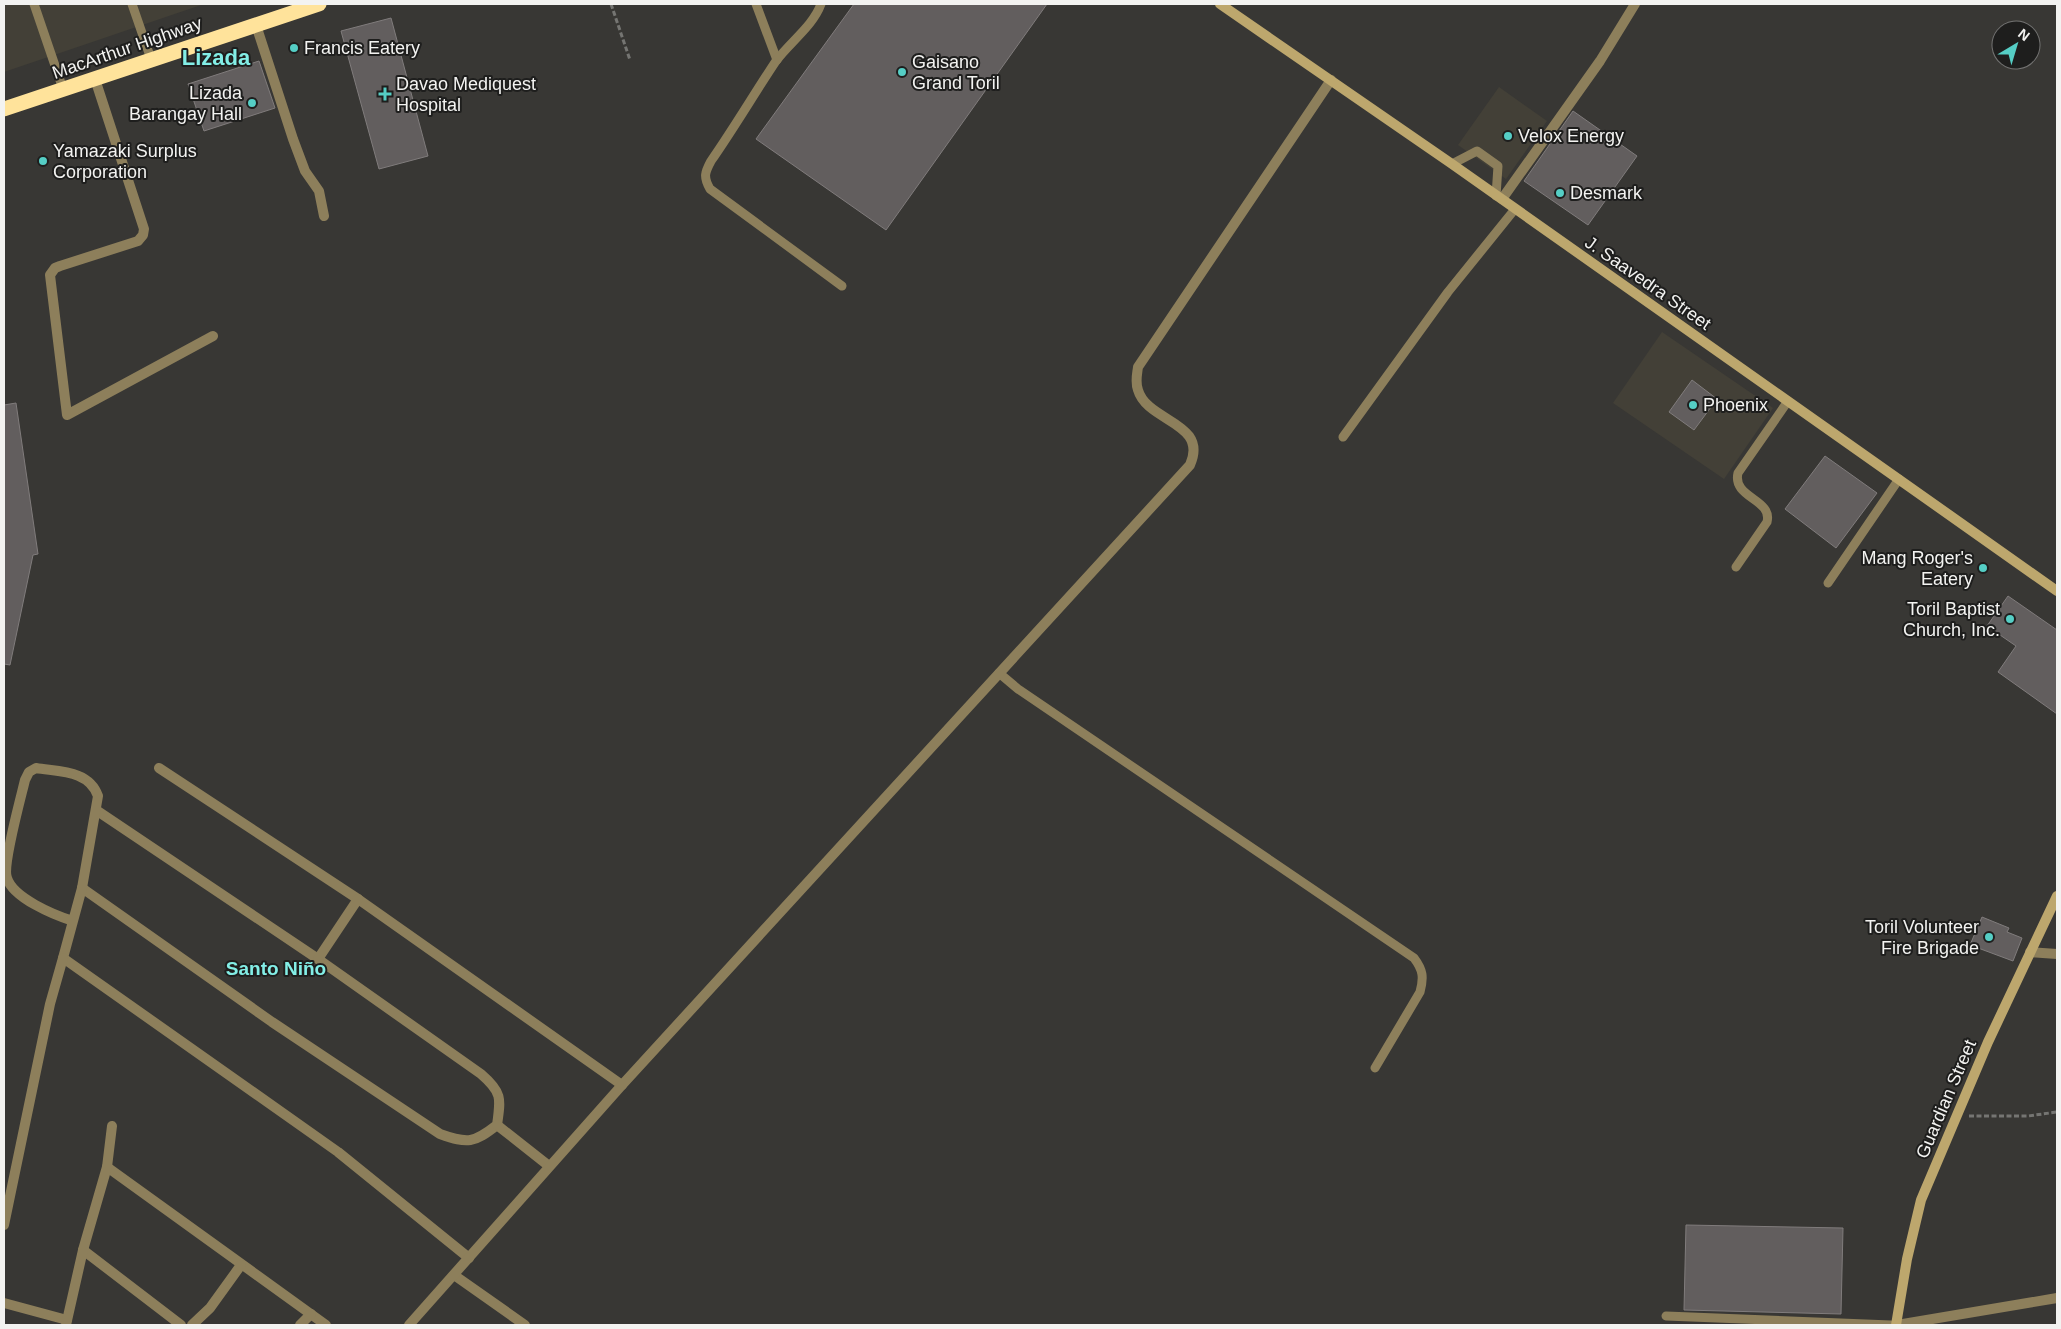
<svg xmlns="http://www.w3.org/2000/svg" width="2061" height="1329" font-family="Helvetica,sans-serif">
<rect width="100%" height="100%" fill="#383734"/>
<!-- built -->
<g fill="#434037">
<polygon points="4,4 204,4 4,72"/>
<polygon points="1499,87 1547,121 1506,179 1458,145"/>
<polygon points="1662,332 1773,408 1724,479 1613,403"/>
</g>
<!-- building -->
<g fill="#625e5e" stroke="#807c7c">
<polygon points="854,4 1047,4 886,230 756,139"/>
<polygon points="391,18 428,156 379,169 341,31"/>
<polygon points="259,61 275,108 204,131 188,84"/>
<polygon points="1573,111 1637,156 1588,225 1524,181"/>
<polygon points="1692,380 1717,399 1694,430 1669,412"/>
<polygon points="16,403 38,554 33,555 10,665 4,664 4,405"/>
<polygon points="1825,456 1877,493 1836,548 1785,509"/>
<polygon points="2008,596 2057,630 2057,714 1998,672 2016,646 1987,626"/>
<polygon points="1982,917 2009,928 2007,932 2022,938 2013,961 1970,945"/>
<polygon points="1686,1225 1843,1228 1841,1314 1684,1310"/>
</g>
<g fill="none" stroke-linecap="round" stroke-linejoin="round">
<!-- path -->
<g stroke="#757572" stroke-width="3" stroke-dasharray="5 2.5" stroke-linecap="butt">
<polyline points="611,4 630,60"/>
<polyline points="1969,1116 2028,1116 2057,1112"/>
</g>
<!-- lane -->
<g stroke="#8d7f5b" stroke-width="9">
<polyline points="34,4 63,89"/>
<polyline points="132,4 151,59"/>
<polyline points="756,4 777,60"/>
<path d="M821,4C813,26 790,42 776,61C754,94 734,128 711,161C705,172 703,177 710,189L842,286"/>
<polyline points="1452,164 1477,151 1498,166 1496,196"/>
<polyline points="1343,437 1448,292 1515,209"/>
<path d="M1736,567L1767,522C1773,499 1732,498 1738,473L1788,401"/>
<polyline points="1828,583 1899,479"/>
<path d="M999,673L1018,689L1414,958C1423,970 1424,977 1420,992L1375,1068"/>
<polyline points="1666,1316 1891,1325"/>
</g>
<!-- street -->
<g stroke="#8d7f5b" stroke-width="10">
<polyline points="256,25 293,139 305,171 319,191 324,216"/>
<polyline points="95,79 144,229 143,235 138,241 60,266 55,268 50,275 67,415 213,336"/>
<polyline points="1502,199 1600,61 1635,4"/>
<polyline points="159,768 358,899 622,1085"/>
<path d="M82,888L272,1022L440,1134C468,1144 474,1143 497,1125C501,1098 502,1092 481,1074L318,959L96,810"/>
<path d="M73,921C54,915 13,898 7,878C2,866 21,797 25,780L29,772L36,768C59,772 89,770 98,796L82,888L63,958L338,1152L469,1258"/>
<polyline points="2030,952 2057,954"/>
<polyline points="318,959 358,899"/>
<polyline points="497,1125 549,1166"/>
<polyline points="107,1167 326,1325"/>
<polyline points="4,1225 50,1004 63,958"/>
<polyline points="83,1250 181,1325"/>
<polyline points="454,1275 525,1325"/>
<polyline points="4,1303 67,1320"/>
<polyline points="66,1325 83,1250 107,1167 112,1126"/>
<polyline points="192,1325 210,1308 241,1265"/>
<polyline points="300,1325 311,1314"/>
<path d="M409,1325L622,1085L1190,465C1209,422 1147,422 1138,390C1135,382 1137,375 1138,367L1331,80"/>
<polyline points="1897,1325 2057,1298"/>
</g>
<!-- secondary -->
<g stroke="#bda76d" stroke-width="10">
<polyline points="1220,4 1452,164 2057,591"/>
<polyline points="1896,1325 1907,1259 1921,1200 1988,1042 2057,896"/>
</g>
<!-- highway -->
<polyline stroke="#ffe39b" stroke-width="15" points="4,109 319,4"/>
</g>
<!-- markers -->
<g fill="#55cec5" stroke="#1e1e1d" stroke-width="2">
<circle cx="294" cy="48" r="5"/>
<circle cx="902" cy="72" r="5"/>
<path d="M382.5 86.5h5v5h5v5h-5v5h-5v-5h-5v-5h5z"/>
<circle cx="252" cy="103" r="5"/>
<circle cx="1508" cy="136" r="5"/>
<circle cx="43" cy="161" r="5"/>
<circle cx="1560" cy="193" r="5"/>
<circle cx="1693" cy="405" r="5"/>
<circle cx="1983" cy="568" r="5"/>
<circle cx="2010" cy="619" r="5"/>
<circle cx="1989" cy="937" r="5"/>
</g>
<g text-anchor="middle" stroke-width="4" stroke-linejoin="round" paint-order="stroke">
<!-- street labels -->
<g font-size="18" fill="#f3f3f1" stroke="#1e1e1d">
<text transform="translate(127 48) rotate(-19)" y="6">MacArthur Highway</text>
<text transform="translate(1648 283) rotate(35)" y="6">J. Saavedra Street</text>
<text transform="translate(1946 1099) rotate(-67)" y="6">Guardian Street</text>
</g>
<!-- poi labels -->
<g font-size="18" fill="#f3f3f1" stroke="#1e1e1d" text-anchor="start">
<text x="304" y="54">Francis Eatery</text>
<text x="912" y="68">Gaisano<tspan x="912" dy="21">Grand Toril</tspan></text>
<text x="396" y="90">Davao Mediquest<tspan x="396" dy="21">Hospital</tspan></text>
<text x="242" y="99" text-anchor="end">Lizada<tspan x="242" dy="21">Barangay Hall</tspan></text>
<text x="1518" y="142">Velox Energy</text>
<text x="53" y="157">Yamazaki Surplus<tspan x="53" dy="21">Corporation</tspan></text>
<text x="1570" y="199">Desmark</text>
<text x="1703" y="411">Phoenix</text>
<text x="1973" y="564" text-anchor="end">Mang Roger's<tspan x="1973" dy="21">Eatery</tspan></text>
<text x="2000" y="615" text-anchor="end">Toril Baptist<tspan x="2000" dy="21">Church, Inc.</tspan></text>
<text x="1979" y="933" text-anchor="end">Toril Volunteer<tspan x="1979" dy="21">Fire Brigade</tspan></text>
</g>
<!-- neighbourhood labels -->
<g font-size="19" font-weight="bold" fill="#83eee6" stroke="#1e1e1d">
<text x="276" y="975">Santo Niño</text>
</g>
<!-- district labels -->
<g font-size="22" font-weight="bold" fill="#83eee6" stroke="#1e1e1d">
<text x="216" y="65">Lizada</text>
</g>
</g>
<!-- border -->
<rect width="2061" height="1329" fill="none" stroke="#f3f3f1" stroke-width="10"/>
<!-- north arrow -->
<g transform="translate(2016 45) rotate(38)"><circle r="24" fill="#1e1e1d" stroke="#737372"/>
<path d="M0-4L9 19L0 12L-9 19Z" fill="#55cec5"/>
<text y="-8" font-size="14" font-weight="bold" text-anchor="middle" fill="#f3f3f1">N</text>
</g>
</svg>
